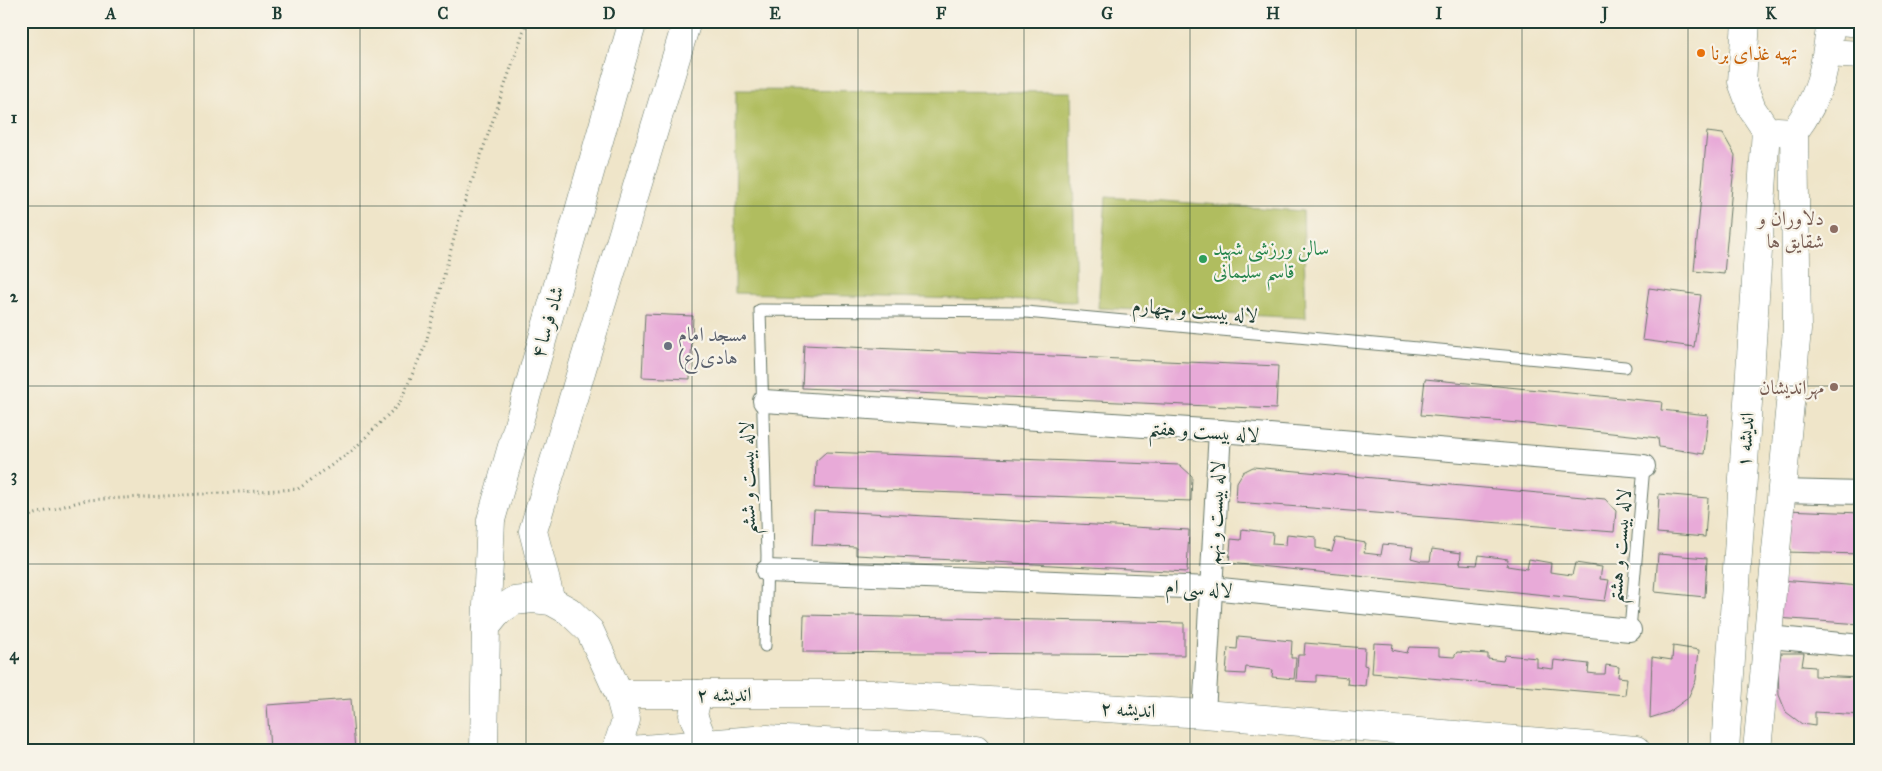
<svg xmlns="http://www.w3.org/2000/svg" width="1882" height="771" font-family="'IM FELL Great Primer',Amiri,serif">
<rect width="100%" height="100%" fill="#f7f3e8"/>
<filter id="ink" filterUnits="userSpaceOnUse"><feTurbulence type="fractalNoise" baseFrequency=".02" numOctaves="2"/><feDisplacementMap in="SourceGraphic" scale="10" xChannelSelector="R" yChannelSelector="G"/><feConvolveMatrix kernelMatrix="1 2 1 2 8 2 1 2 1" color-interpolation-filters="sRGB"/></filter>
<filter id="wash" filterUnits="userSpaceOnUse"><feTurbulence type="fractalNoise" baseFrequency=".0096" numOctaves="4" result="noise"/><feDisplacementMap in="SourceGraphic" scale="20" xChannelSelector="R" yChannelSelector="G"/><feGaussianBlur stdDeviation="1.12" result="paint"/><feColorMatrix in="noise" values="0 0 0 0 0 0 0 0 0 0 0 0 0 0 0 0 0 1.4 0 .05"/><feComposite in="paint" operator="in"/></filter>
<g filter="url(#wash)">
<rect width="100%" height="100%" fill="#efe5c9"/>
<!-- green -->
<g fill="#b0bd5f" stroke="#687d4a">
<polygon points="736,90 1071,92 1076,302 735,293"/>
<polygon points="1106,197 1303,211 1306,318 1098,308"/>
</g>
<g id="blocks">
<!-- building -->
<g fill="#e8aad8">
<polygon points="1707,132 1723,134 1735,155 1724,274 1694,271"/>
<polygon points="1649,288 1701,295 1694,347 1642,340"/>
<polygon points="645,314 693,316 690,379 642,377"/>
<polygon points="804,345 1278,366 1276,409 802,388"/>
<polygon points="1425,379 1662,402 1661,410 1708,415 1704,454 1659,447 1658,438 1518,423 1421,415"/>
<polygon points="826,452 1180,465 1192,476 1191,501 815,488 816,461"/>
<polygon points="1253,467 1605,499 1616,511 1614,532 1236,502 1237,482 1243,472"/>
<polygon points="1659,494 1708,498 1705,537 1657,533"/>
<polygon points="814,510 1189,530 1187,572 856,555 856,547 812,545"/>
<polygon points="1786,510 1861,513 1861,554 1785,552"/>
<polygon points="1242,529 1273,533 1272,544 1286,545 1287,534 1316,537 1316,548 1332,551 1336,538 1366,543 1364,553 1381,555 1383,544 1413,547 1411,558 1422,561 1430,561 1432,549 1461,553 1460,564 1477,565 1479,555 1508,559 1507,566 1527,569 1529,559 1551,563 1550,572 1572,575 1575,563 1602,567 1600,579 1609,580 1605,601 1229,563 1231,539 1241,540"/>
<polygon points="1658,554 1707,558 1705,597 1655,592"/>
<polygon points="1780,580 1861,586 1861,624 1777,618"/>
<polygon points="804,615 1184,623 1184,655 803,652"/>
<polygon points="1238,636 1292,641 1291,658 1296,658 1294,679 1272,677 1273,670 1246,667 1245,674 1226,673 1228,648 1237,649"/>
<polygon points="1305,643 1365,648 1364,665 1367,666 1365,686 1347,684 1348,678 1316,675 1316,682 1296,681 1298,655 1304,655"/>
<polygon points="1374,643 1393,644 1392,650 1407,653 1409,647 1439,648 1439,656 1454,657 1457,652 1488,654 1488,659 1503,661 1505,655 1537,658 1537,667 1553,669 1554,660 1589,664 1588,673 1596,674 1605,674 1606,665 1619,667 1618,677 1627,678 1625,695 1372,673"/>
<polygon points="1673,646 1699,650 1696,680 1688,698 1669,712 1650,718 1652,657 1672,660"/>
<polygon points="1781,653 1804,653 1802,666 1815,667 1815,676 1861,678 1861,715 1815,712 1815,726 1802,724 1786,712 1779,695 1778,670"/>
<polygon points="351,699 355,750 270,750 267,705"/>
</g>
</g>
</g>
<g filter="url(#ink)">
<use href="#blocks" fill-opacity="0" stroke="#687868" stroke-width="1"/>
<g fill="none" stroke-linecap="round" stroke-linejoin="round">
<defs>
<g id="service">
<polyline points="1630,630 1644,466"/>
<polyline points="765,646 767,555 760,310 1026,312 1625,367"/>
</g>
<g id="minor">
<polyline points="764,401 1220,431 1644,466"/>
<polyline points="1782,491 1861,493"/>
<polyline points="767,571 1211,588 1630,630"/>
<polyline points="1769,637 1861,646"/>
<polyline points="1204,714 1220,431"/>
</g>
<g id="tertiary">
<polyline points="1840,21 1861,23"/>
<polyline points="1827,53 1861,55"/>
<path d="M1777,131L1794,132C1822,95 1825,67 1831,21"/>
<polyline points="551,601 533,531 687,21"/>
<polyline points="486,627 491,520 633,21"/>
<polyline points="619,694 874,694 1204,714 1636,750"/>
<polyline points="698,694 693,715 704,743"/>
<polyline points="484,750 486,627 499,611 514,601 533,599 551,601 569,611 590,631 619,694 626,720 616,750"/>
<polyline points="631,750 767,739 976,750"/>
<polyline points="1725,750 1766,130 1752,109 1742,82 1746,21"/>
<polyline points="1757,750 1797,330 1794,132"/>
</g>
</defs>
<!-- service casing -->
<use href="#service" stroke="#687868" stroke-width="13"/>
<!-- minor casing -->
<use href="#minor" stroke="#687868" stroke-width="24"/>
<!-- tertiary casing -->
<use href="#tertiary" stroke="#687868" stroke-width="29"/>
<!-- path -->
<polyline stroke="#687868" stroke-width="3" stroke-dasharray="1 4" stroke-linecap="butt" points="21,518 86,500 298,489 353,450 399,404 425,346 460,216 527,21"/>
<!-- service -->
<use href="#service" stroke="#fff" stroke-width="11"/>
<!-- minor -->
<use href="#minor" stroke="#fff" stroke-width="22"/>
<!-- tertiary -->
<use href="#tertiary" stroke="#fff" stroke-width="28"/>
</g>
</g>
<!-- grid -->
<path fill="none" stroke="#1f3d34" stroke-width="1" stroke-opacity="0.55" d="M194,21V750M360,21V750M526,21V750M692,21V750M858,21V750M1024,21V750M1190,21V750M1356,21V750M1522,21V750M1688,21V750M21,206H1861M21,386H1861M21,564H1861"/>
<!-- markers -->
<circle fill="#e8710a" stroke="#f7f3e8" stroke-width="2" cx="1701" cy="53" r="5"/>
<g fill="#8d6e63" stroke="#f7f3e8" stroke-width="2">
<circle cx="1834" cy="229" r="5"/>
<circle cx="1834" cy="387" r="5"/>
</g>
<circle fill="#2e9e5b" stroke="#f7f3e8" stroke-width="2" cx="1203" cy="259" r="5"/>
<circle fill="#6b7280" stroke="#f7f3e8" stroke-width="2" cx="668" cy="346" r="5"/>
<g text-anchor="middle" stroke-width="4.5" stroke-linejoin="round" paint-order="stroke">
<!-- food labels -->
<g font-size="20" fill="#c56008" stroke="#f7f3e8" text-anchor="start">
<text x="1711" y="60">تهیه غذای برنا</text>
</g>
<!-- education labels -->
<g font-size="20" fill="#785e54" stroke="#f7f3e8" text-anchor="end">
<text x="1824" y="225">دلاوران و<tspan x="1824" dy="23">شقایق ها</tspan></text>
<text x="1824" y="394">مهراندیشان</text>
</g>
<!-- leisure labels -->
<g font-size="20" fill="#27864d" stroke="#f7f3e8" text-anchor="start">
<text x="1213" y="255">سالن ورزشی شهید<tspan x="1213" dy="23">قاسم سلیمانی</tspan></text>
</g>
<!-- street labels -->
<g font-size="20" fill="#1f3d34" stroke="#f7f3e8">
<text transform="translate(1195 310) rotate(5)" y="7">لاله بیست و چهارم</text>
<text transform="translate(547 322) rotate(-74)" y="7">شاد فرسا ۴</text>
<text transform="translate(1204 431) rotate(4)" y="7">لاله بیست و هفتم</text>
<text transform="translate(1745 440) rotate(-86)" y="7">اندیشه ۱</text>
<text transform="translate(747 478) rotate(-91)" y="7">لاله بیست و ششم</text>
<text transform="translate(1215 513) rotate(-87)" y="7">لاله بیست و نهم</text>
<text transform="translate(1619 546) rotate(-85)" y="7">لاله بیست و هشتم</text>
<text transform="translate(1199 588) rotate(4)" y="7">لاله سی ام</text>
<text x="724" y="701">اندیشه ۲</text>
<text transform="translate(1128 709) rotate(3)" y="7">اندیشه ۲</text>
</g>
<!-- worship labels -->
<g font-size="20" fill="#5b616d" stroke="#f7f3e8" text-anchor="start">
<text x="678" y="341">مسجد امام<tspan x="678" dy="23">هادی(ع)</tspan></text>
</g>
</g>
<!-- margin -->
<rect width="1882" height="771" fill="none" stroke="#f7f3e8" stroke-width="55"/>
<rect x="28" y="28" width="1826" height="716" fill="none" stroke="#1f3d34" stroke-width="2"/>
<g font-size="16" text-anchor="middle" font-weight="bold" fill="#1f3d34">
<text x="111" y="19">A</text>
<text x="277" y="19">B</text>
<text x="443" y="19">C</text>
<text x="609" y="19">D</text>
<text x="775" y="19">E</text>
<text x="941" y="19">F</text>
<text x="1107" y="19">G</text>
<text x="1273" y="19">H</text>
<text x="1439" y="19">I</text>
<text x="1605" y="19">J</text>
<text x="1771" y="19">K</text>
<text x="14" y="123">1</text>
<text x="14" y="302">2</text>
<text x="14" y="481">3</text>
<text x="14" y="660">4</text>
</g>
</svg>
